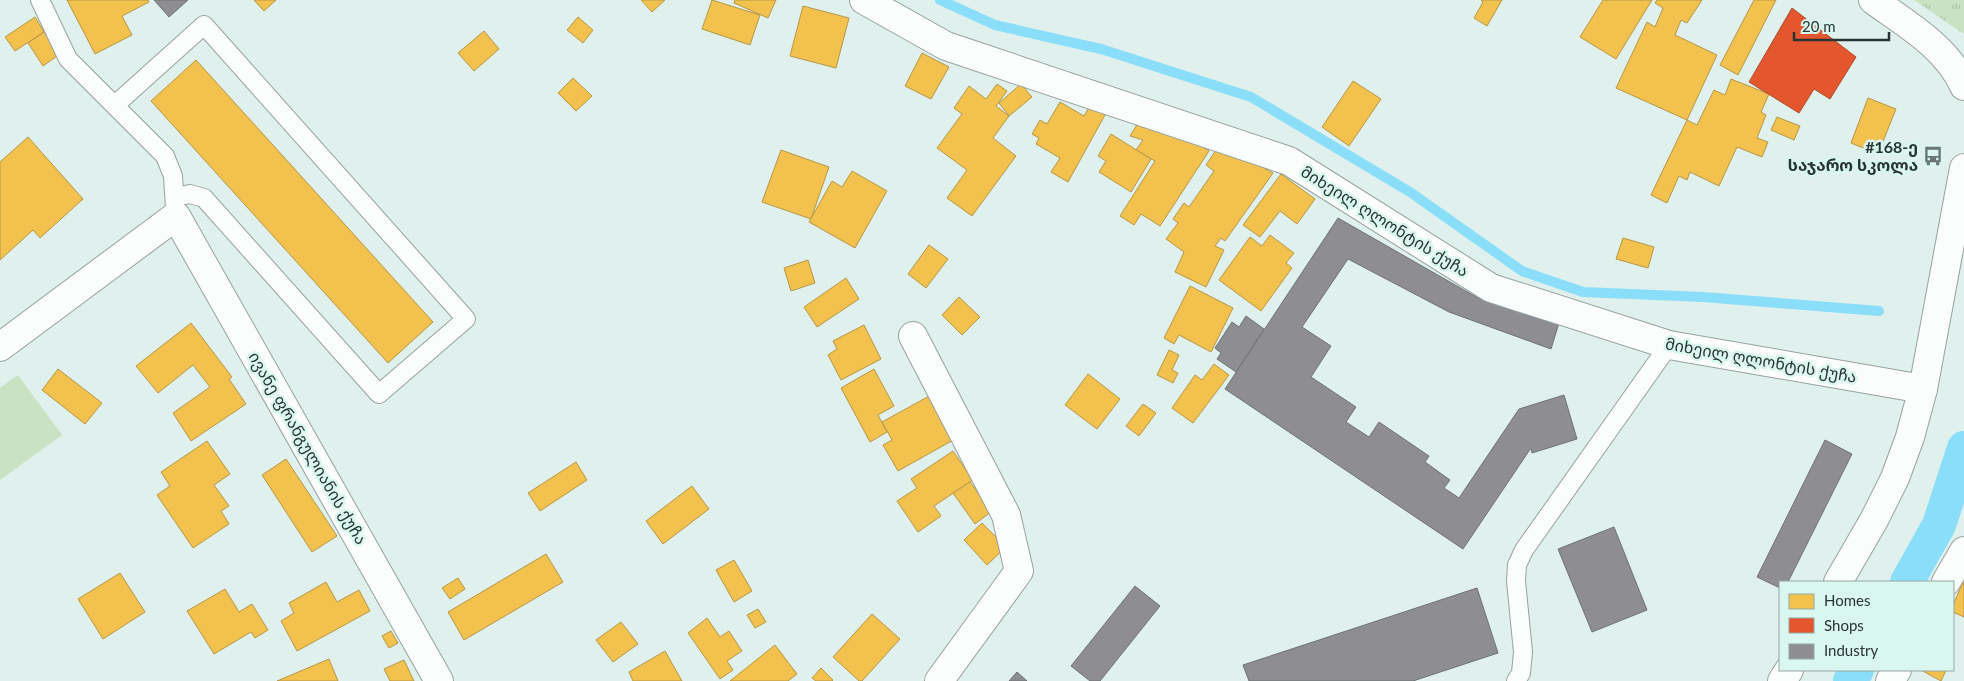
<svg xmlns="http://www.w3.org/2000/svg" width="1964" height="681" font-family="Lato,'Noto Sans Georgian',sans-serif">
<defs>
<pattern id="grass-tufts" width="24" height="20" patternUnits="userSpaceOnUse" patternTransform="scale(1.25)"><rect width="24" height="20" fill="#c9e2c3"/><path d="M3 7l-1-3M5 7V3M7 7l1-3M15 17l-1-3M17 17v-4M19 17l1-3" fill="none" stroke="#adc2a8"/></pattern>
</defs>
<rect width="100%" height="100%" fill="#e0f0ec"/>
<!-- grass -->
<polygon fill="url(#grass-tufts)" points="1914,0 1964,0 1964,34"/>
<!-- pitch -->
<polygon fill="#c9e2c3" points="18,375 62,435 0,480 0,388"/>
<!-- homes -->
<g fill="#f2c14e" stroke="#b69746">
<polygon points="67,0 148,0 149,2 122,16 132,35 95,54"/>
<polygon points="254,0 276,0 264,11"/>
<polygon points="641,0 665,0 652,12"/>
<polygon points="712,0 760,15 750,45 702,29"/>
<polygon points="735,0 776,0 768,18 734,3"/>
<polygon points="1481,0 1502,0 1487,26 1474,18 1483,2"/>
<polygon points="1603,0 1652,0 1616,59 1580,37"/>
<polygon points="1657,0 1702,0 1687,23 1681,20 1675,35 1717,55 1687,120 1616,88 1647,22 1655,27 1663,8 1655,3"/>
<polygon points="1754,0 1776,0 1738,75 1720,65"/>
<polygon points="803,6 849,18 836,68 790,56"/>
<polygon points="35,17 44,32 15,51 5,37"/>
<polygon points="578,17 593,30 583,43 567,30"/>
<polygon points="484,31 499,49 474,71 458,53"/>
<polygon points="44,32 60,54 43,66 28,43"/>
<polygon points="922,53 949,67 931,99 905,86"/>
<polygon points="196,60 433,322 388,363 151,101"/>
<polygon points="573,78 592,96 576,111 558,93"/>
<polygon points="1731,79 1769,94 1761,112 1766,115 1757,138 1768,142 1762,157 1737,147 1719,186 1690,172 1687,180 1679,176 1667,203 1651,195 1687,120 1697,125 1714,90 1725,95"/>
<polygon points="1353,81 1381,99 1349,146 1322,127"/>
<polygon points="997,84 1007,91 996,106 1009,116 993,138 1016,156 972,216 947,198 967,170 937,148 962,114 954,108 969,86 986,99"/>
<polygon points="1021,84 1032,97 1009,116 999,103"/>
<polygon points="1868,98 1896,109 1878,154 1851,143"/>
<polygon points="1060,102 1084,116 1090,106 1105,115 1068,182 1051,172 1060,158 1036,144 1039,138 1032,134 1040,120 1047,124"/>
<polygon points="1143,115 1181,133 1209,151 1160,226 1141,214 1134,225 1120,216 1155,161 1136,150 1143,140 1130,136"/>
<polygon points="1777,117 1800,126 1794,140 1771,130"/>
<polygon points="1111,134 1151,159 1131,192 1099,172 1106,161 1098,156"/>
<polygon points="28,137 83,199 40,238 33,230 0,260 0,162"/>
<polygon points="1220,144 1273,173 1225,241 1221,238 1215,246 1224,250 1206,287 1175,272 1184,252 1166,239 1178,223 1173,219 1184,203 1189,207 1214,171 1206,165"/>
<polygon points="781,150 829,167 811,219 762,202"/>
<polygon points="852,171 887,191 855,248 809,222 832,181 842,187"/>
<polygon points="1281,174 1315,199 1297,224 1280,211 1260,237 1243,225"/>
<polygon points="1270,235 1294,253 1286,263 1292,268 1261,311 1219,280 1250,237 1262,246"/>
<polygon points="1623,238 1654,247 1648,268 1616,259"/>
<polygon points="929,245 948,259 926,288 908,274"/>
<polygon points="808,260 815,283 791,291 784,268"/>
<polygon points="846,278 859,299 817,327 804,307"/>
<polygon points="1190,286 1233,308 1211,352 1179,335 1174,344 1164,338"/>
<polygon points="959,297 980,317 962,335 942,315"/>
<polygon points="191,323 232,377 229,379 246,404 191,441 173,413 210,387 193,365 158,393 136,366"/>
<polygon points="864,325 881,359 841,380 828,355 837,349 833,341"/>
<polygon points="1169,350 1179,355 1172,370 1178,373 1173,383 1157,375"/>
<polygon points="1214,364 1229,375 1193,423 1172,408 1195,375 1202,380"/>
<polygon points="58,369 102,403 85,424 42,390"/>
<polygon points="874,369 894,406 878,415 887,432 870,442 841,388"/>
<polygon points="1088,374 1120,399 1097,429 1065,405"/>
<polygon points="931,395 955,439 898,471 883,445 892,440 882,422"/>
<polygon points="1143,404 1156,413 1139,436 1126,426"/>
<polygon points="207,441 230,474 214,485 229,506 221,511 229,524 193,548 157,495 170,486 161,472"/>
<polygon points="953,451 973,480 934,506 941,516 918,532 897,501 917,488 911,479"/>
<polygon points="286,459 337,536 312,552 262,475"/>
<polygon points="576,462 587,480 540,511 528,493"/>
<polygon points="970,482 992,511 975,524 953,493"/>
<polygon points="692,486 709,509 663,544 646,521"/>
<polygon points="982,523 1006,547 987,565 964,540"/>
<polygon points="546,554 563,582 464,640 448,612"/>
<polygon points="734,560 752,591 734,602 716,570"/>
<polygon points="120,573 145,612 103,639 78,599"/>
<polygon points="458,578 465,589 450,599 442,588"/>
<polygon points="1964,580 1964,617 1953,612 1953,605"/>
<polygon points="326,582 337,602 359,590 370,611 297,651 281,621 294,613 289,603"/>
<polygon points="225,589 239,612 252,604 268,630 255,638 251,632 214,654 187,611"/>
<polygon points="758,609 766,622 755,628 747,615"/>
<polygon points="872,614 900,639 862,681 859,681 833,657"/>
<polygon points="707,618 720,637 729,631 742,651 727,661 733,670 720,679 688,633"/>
<polygon points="621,622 638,644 613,662 596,640"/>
<polygon points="391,631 398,643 389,648 382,636"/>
<polygon points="775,645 797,674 788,681 730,681"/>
<polygon points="665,651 682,681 633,681 629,672"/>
<polygon points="329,659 338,681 277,681"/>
<polygon points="404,660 414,681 390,681 384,669"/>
<polygon points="821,668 833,680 832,681 816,681 812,678"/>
<polygon points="1921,670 1946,670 1941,681"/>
</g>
<!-- shops -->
<polygon fill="#e4572e" stroke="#ac4d2f" points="1792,8 1856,57 1830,99 1814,89 1799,113 1749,82"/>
<!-- industry -->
<g fill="#8d8d92" stroke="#6f7375">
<polygon points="154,0 188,0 169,17"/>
<polygon points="1338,218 1478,298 1559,323 1551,349 1449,312 1348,259 1302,327 1331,346 1311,377 1356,407 1346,422 1369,437 1379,422 1429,456 1425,462 1450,480 1444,488 1459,498 1519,409 1564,395 1577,439 1532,453 1531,448 1463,549 1225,389"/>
<polygon points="1246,316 1264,329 1236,372 1217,359 1221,353 1215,348 1232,322 1239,327"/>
<polygon points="1825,440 1852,454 1788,582 1780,582 1780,588 1757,577"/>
<polygon points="1614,527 1647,610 1592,632 1558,549"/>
<polygon points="1135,586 1160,606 1100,681 1090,681 1071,666"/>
<polygon points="1477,588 1498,653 1413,681 1249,681 1243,665"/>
<polygon points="1017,672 1027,681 1009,681"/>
</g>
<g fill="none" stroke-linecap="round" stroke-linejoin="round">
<!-- stream -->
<polyline stroke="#8adef9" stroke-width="10" points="940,0 995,25 1101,49 1251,97 1410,192 1522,271 1583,292 1703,297 1879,311"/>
<!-- canal -->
<g stroke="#8adef9" stroke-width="34">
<polyline points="1907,582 1939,525 1964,448"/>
<polyline points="1850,681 1857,670"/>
</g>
<defs>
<g id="lane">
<polyline points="40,0 68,59 165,156 173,176 175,208"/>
<polyline points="115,105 204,25 466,319 379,394 204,198 190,194 175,197"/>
<polyline points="1516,681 1521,673 1523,652 1516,581 1517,565 1524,550 1669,345"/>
</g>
<g id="street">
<polyline points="864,0 946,46 1289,161 1491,288 1669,345 1923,389"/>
<polyline points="913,336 1006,515 1019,571 939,681"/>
<polyline points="0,347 176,216 439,681"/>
<polyline points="1946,582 1964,551"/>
<polyline points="1890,681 1897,670"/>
</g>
<g id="secondary">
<path d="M1873,0C1906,24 1947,47 1964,86"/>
<polyline points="1838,582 1874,520 1895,478 1910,437 1923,389 1964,168"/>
<polyline points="1782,681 1789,670"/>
</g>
</defs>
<!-- lane casing -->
<use href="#lane" stroke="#96a29f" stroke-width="20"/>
<!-- street casing -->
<use href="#street" stroke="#96a29f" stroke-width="30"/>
<!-- secondary casing -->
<use href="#secondary" stroke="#96a29f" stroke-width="30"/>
<!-- lane -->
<use href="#lane" stroke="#fafdfc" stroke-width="18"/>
<!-- street -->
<use href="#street" stroke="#fafdfc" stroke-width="28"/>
<!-- secondary -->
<use href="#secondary" stroke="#fafdfc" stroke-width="28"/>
</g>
<!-- icons -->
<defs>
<symbol id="bus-bare" viewBox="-9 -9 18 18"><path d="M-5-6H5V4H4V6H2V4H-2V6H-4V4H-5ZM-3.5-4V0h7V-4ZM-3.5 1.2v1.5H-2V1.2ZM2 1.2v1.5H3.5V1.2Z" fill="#697673" stroke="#d9f7ef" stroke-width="2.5" paint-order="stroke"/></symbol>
</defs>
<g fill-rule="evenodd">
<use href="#bus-bare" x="1919" y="142" width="28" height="28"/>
</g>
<g text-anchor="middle" stroke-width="5" stroke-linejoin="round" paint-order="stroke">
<!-- poi labels -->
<g font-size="16" font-weight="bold" fill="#293532" stroke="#d9f7ef" text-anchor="end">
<text x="1918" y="153">#168-ე<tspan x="1918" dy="18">საჯარო სკოლა</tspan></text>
</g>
<!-- street labels -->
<g font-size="16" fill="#293532" stroke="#d9f7ef">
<text transform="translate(1385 221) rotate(32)" y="6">მიხეილ ღლონტის ქუჩა</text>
<text transform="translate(1761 360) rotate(10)" y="6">მიხეილ ღლონტის ქუჩა</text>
<text transform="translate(308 448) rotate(60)" y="6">ივანე ფრანგულიანის ქუჩა</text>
</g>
</g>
<!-- legend -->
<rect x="1779" y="581" width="175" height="90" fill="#d9f7ef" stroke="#93a9a3"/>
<rect x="1789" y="594" width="25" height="15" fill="#f2c14e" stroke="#93a9a3"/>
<text x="1824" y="606" font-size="15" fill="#293532">Homes</text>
<rect x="1789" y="618" width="25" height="15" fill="#e4572e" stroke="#93a9a3"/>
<text x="1824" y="631" font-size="15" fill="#293532">Shops</text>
<rect x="1789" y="644" width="25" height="15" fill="#8d8d92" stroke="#93a9a3"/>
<text x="1824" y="656" font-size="15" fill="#293532">Industry</text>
<!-- scale -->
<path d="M1794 32v8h95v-8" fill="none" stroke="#293532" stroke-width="2.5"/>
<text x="1802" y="32" font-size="15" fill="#293532" stroke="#d9f7ef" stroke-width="4" paint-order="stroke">20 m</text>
</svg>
